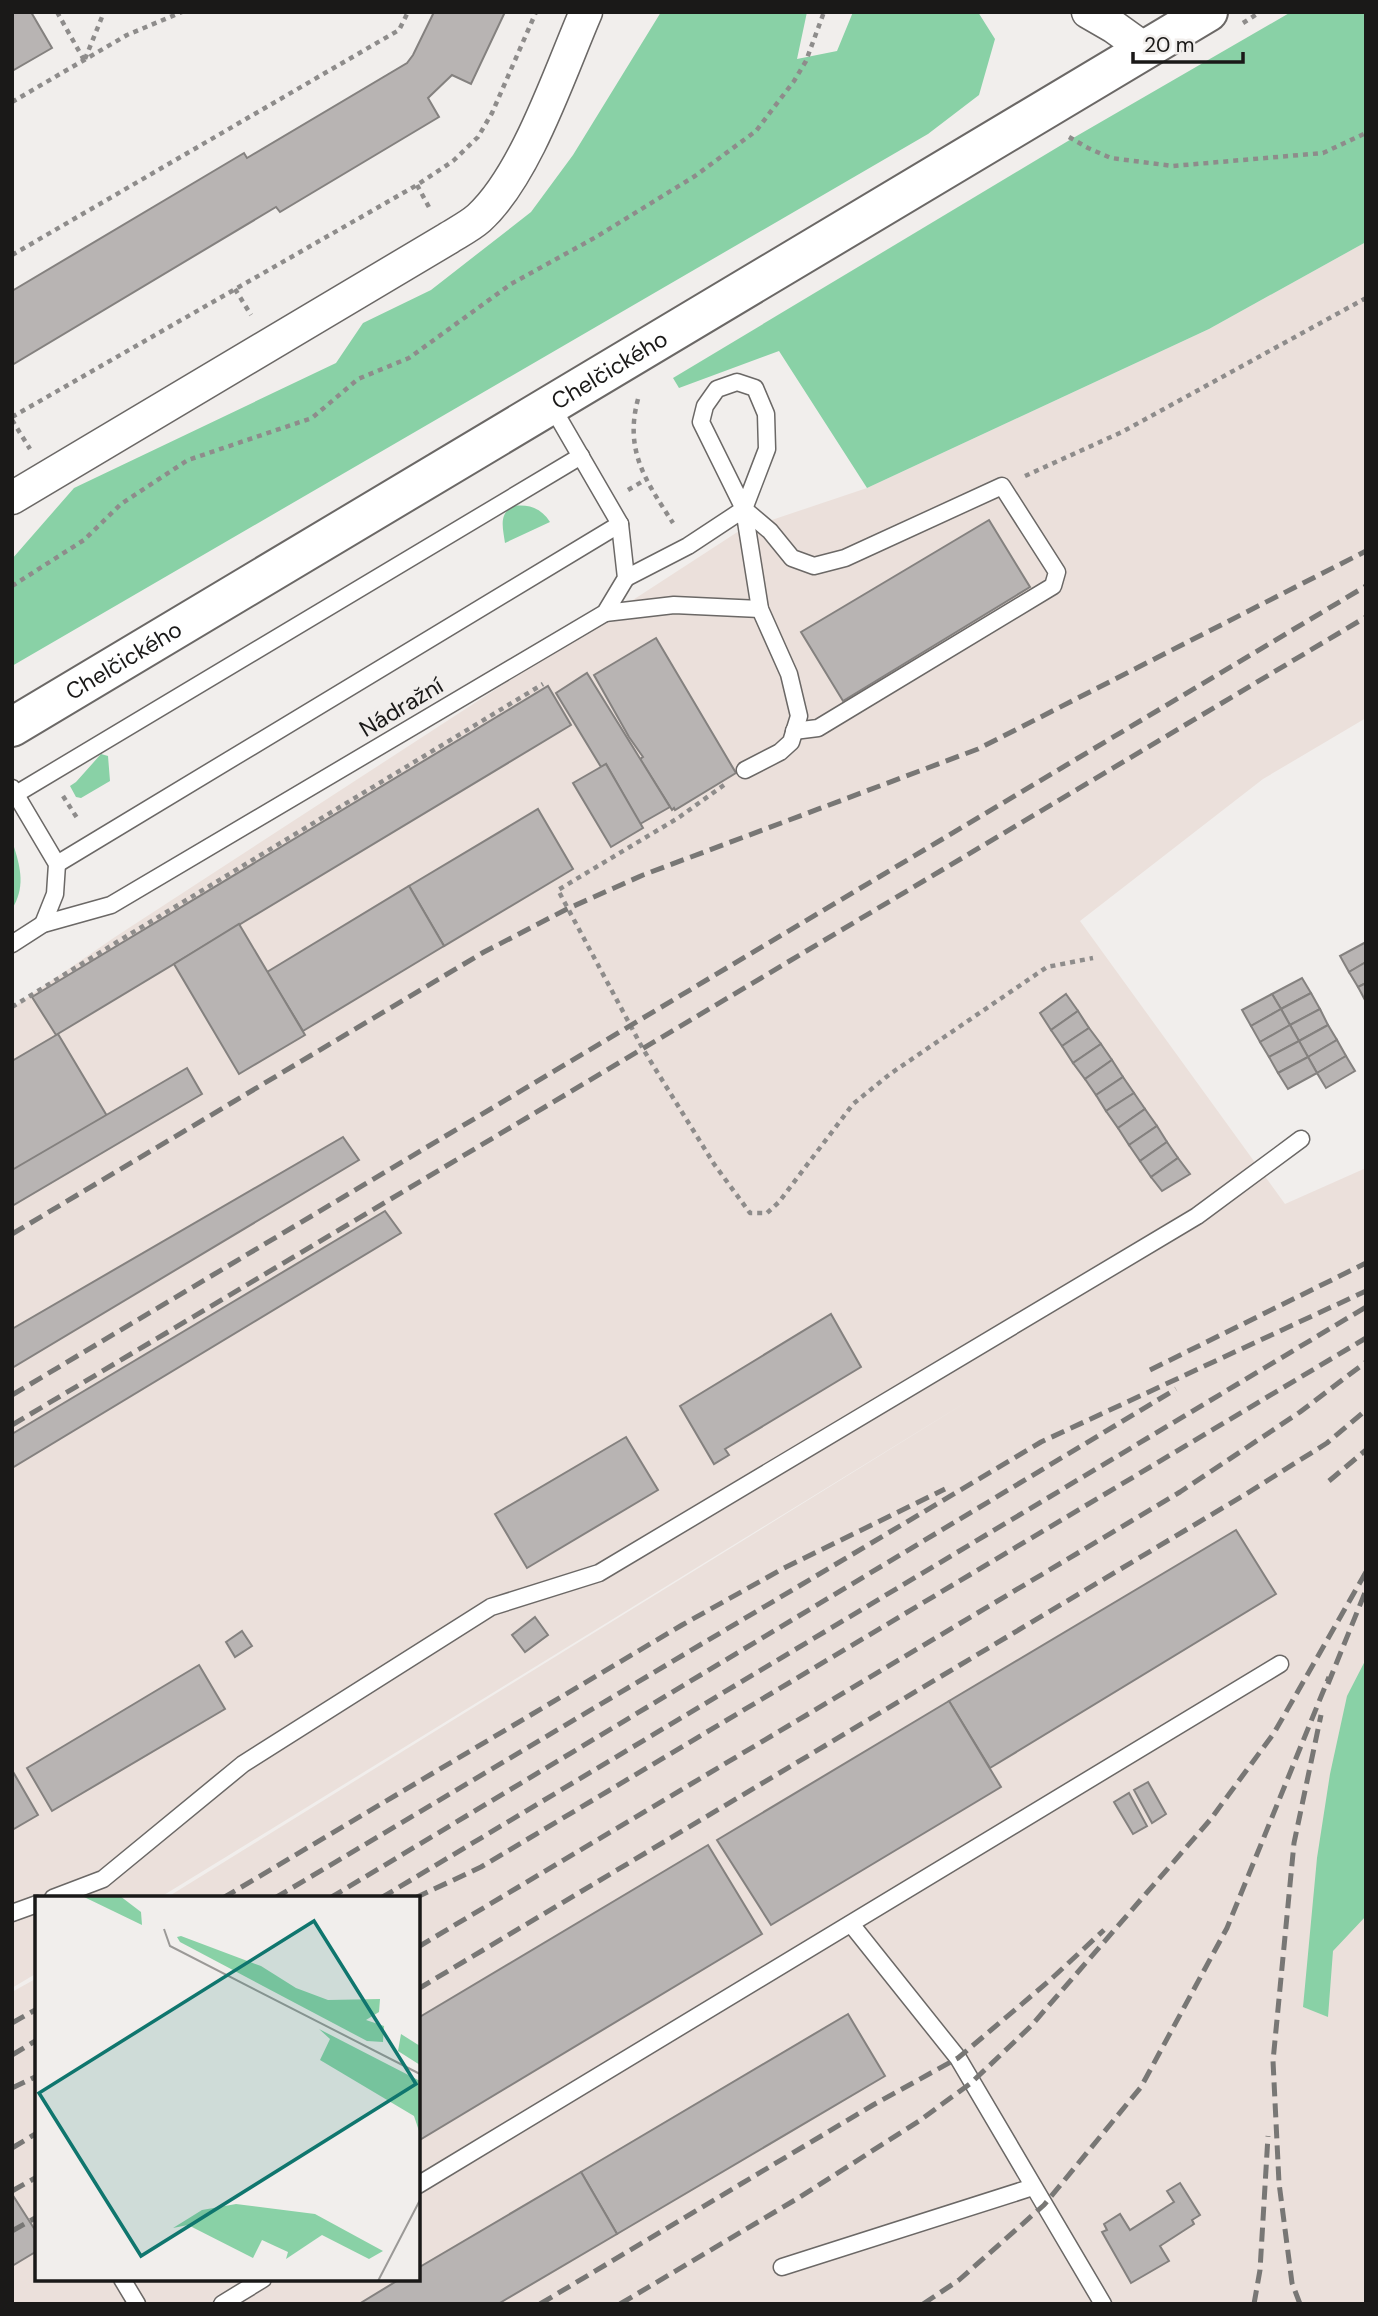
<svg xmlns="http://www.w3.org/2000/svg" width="1378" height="2316" font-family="'DM Sans',sans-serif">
<rect width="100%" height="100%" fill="#f1eeec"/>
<!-- built -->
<polygon fill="#ebe0db" points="1366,242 1366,718 1263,779 1080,921 1285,1204 1366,1168 1366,2304 12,2304 12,1992 37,1978 37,2279 418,2279 418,1898 166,1898 968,1401 159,1898 37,1898 37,1973 12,1988 12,1008 115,937 739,531 867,488 1209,329"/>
<!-- green -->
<g fill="#89d1a6">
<polygon points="661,12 807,12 797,59 837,51 853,12 978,12 995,39 979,95 928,134 12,666 12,559 74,488 336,363 363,323 431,290 531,212 573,155"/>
<polygon points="1291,12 1366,12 1366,242 1209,329 867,488 779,351 679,388 673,378 1068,141"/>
<path d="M514,506C530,504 542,509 550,522L505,543C503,528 498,513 514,506Z"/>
<polygon points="101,754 108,756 110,781 81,798 76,797 70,786 76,782"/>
<path d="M14,847C21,869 25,888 12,909Z"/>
<polygon points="1366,1659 1366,1916 1333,1951 1328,2017 1303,2007 1317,1858 1330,1774 1347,1696"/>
</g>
<!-- building -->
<g fill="#b8b4b3" stroke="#84817f" stroke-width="2">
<polygon points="12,12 31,12 52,48 12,71"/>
<polygon points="434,12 505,12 471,84 452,75 428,98 439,117 280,212 276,207 12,365 12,291 244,153 247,158 407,63 413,55"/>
<polygon points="989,520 1030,587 843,701 801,632"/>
<polygon points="656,638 736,773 675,810 674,808 672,810 640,759 643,757 629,737 594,675"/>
<polygon points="587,673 670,807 640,824 606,764 601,767 556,693"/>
<polygon points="548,686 571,725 56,1035 32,997"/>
<polygon points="606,764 643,828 611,847 573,783"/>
<polygon points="538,809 573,869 444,946 409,886"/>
<polygon points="409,886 444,946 303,1031 267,972"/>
<polygon points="239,924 305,1035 239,1074 174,964"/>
<polygon points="1366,942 1366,962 1349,972 1340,956"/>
<polygon points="1366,962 1366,983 1358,987 1349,972"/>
<polygon points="1302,978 1311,993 1281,1009 1272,994"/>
<polygon points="1366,983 1366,1002 1358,987"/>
<polygon points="1311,993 1320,1009 1290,1025 1281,1009"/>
<polygon points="1066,994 1078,1011 1051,1030 1040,1013"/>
<polygon points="1272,994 1281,1009 1251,1026 1242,1010"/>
<polygon points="1281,1009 1290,1025 1260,1042 1251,1026"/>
<polygon points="1320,1009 1328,1025 1299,1041 1290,1025"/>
<polygon points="1078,1011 1089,1028 1062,1046 1051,1030"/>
<polygon points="1290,1025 1299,1041 1269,1057 1260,1042"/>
<polygon points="1328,1025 1337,1040 1308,1057 1299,1041"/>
<polygon points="1089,1028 1101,1044 1073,1063 1062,1046"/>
<polygon points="58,1034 107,1116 12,1171 12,1061"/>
<polygon points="1337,1040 1346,1056 1317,1073 1308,1057"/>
<polygon points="1299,1041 1308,1057 1278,1073 1269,1057"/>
<polygon points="1101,1044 1112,1060 1085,1079 1073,1063"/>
<polygon points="1346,1056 1355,1071 1326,1088 1317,1073"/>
<polygon points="1308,1057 1317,1073 1288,1089 1278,1073"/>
<polygon points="1112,1060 1123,1077 1096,1095 1085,1079"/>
<polygon points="187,1068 202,1094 12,1206 12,1170"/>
<polygon points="1123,1077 1134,1093 1106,1111 1096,1095"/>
<polygon points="1134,1093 1145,1109 1118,1128 1106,1111"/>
<polygon points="1145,1109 1157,1126 1129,1145 1118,1128"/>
<polygon points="1157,1126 1167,1142 1140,1161 1129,1145"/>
<polygon points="343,1137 359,1160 12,1368 12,1329"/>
<polygon points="1167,1142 1178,1158 1151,1177 1140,1161"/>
<polygon points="1178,1158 1190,1174 1162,1191 1151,1177"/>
<polygon points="385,1211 401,1233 12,1468 12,1434"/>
<polygon points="831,1314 861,1367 725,1449 729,1455 714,1464 680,1406"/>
<polygon points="626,1437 658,1490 527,1568 495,1514"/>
<polygon points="1236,1530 1276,1594 990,1768 949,1701"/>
<polygon points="535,1617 548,1635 525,1652 512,1635"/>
<polygon points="242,1631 252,1646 235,1657 226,1642"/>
<polygon points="199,1665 225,1709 52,1811 27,1768"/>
<polygon points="949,1701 1001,1787 771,1925 717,1840"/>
<polygon points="12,1770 38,1815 12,1830"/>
<polygon points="1148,1782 1166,1814 1152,1823 1134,1790"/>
<polygon points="1129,1793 1147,1826 1133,1834 1114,1802"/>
<polygon points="708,1845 762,1934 418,2141 418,2018"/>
<polygon points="848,2014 885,2076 617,2234 581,2172"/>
<polygon points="581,2172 617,2234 498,2304 359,2304 400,2279 418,2279 418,2268"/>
<polygon points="1180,2183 1200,2215 1192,2220 1194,2224 1160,2246 1169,2261 1131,2283 1102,2232 1107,2230 1104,2224 1120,2214 1130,2230 1174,2202 1167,2191"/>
<polygon points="12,2194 37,2233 37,2251 12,2266"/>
</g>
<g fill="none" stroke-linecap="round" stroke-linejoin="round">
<defs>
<g id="service">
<polyline points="744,509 770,531 792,558 814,566 845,558 1002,486 1057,572 1053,586 818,728 794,731"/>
<polyline points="626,578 688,546 744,509 767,449 766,414 755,388 737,382 717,389 705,406 701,422 744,509 760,609 789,674 799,716 791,742 780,752 745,770"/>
<polyline points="605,613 674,605 760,609"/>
<polyline points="12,788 57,864 55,894 43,924"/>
<polyline points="16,794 581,456"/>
<polyline points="57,864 620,524"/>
<polyline points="12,944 43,924 111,905 605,613 626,578 620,524 551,405"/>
<polyline points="53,1898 103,1879 243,1764 491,1607 599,1573 1197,1216 1301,1139"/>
<polyline points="12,1913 37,1904"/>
<polyline points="851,1924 958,2058 1103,2304"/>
<polyline points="418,2185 1280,1664"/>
<polyline points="782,2267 1033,2187"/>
<polyline points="122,2279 137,2304"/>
<polyline points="222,2304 263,2279"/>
</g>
<g id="minor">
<polyline points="1088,12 1114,27 1146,50"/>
<path d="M12,498L447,239C458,232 470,226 479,218C526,175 560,72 586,12"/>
</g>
<g id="tertiary">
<path id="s1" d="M12,727L1208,12"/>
</g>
</defs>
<!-- service casing -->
<use href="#service" stroke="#6b6866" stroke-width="19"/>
<!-- minor casing -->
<use href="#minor" stroke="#6b6866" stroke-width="35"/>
<!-- tertiary casing -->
<use href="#tertiary" stroke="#6b6866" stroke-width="42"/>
<!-- path -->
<g stroke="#8e8c8b" stroke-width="4.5" stroke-dasharray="5 5" stroke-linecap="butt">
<polyline points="57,12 84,60"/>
<polyline points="1243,23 1260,12"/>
<polyline points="85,59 104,12"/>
<polyline points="12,102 127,35 182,12"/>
<polyline points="1069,137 1088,148 1111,158 1173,166 1323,153 1366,133"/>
<polyline points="417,185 430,209"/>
<polyline points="12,255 399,30 408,12"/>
<polyline points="235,289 251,315"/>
<path d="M638,399C624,451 646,481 673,523"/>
<polyline points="12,417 417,185 453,161 478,137 492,113 536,12"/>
<polyline points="12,420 30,449"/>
<polyline points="1025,476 1122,432 1366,298"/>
<polyline points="628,490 645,480"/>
<polyline points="12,586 84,540 121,504 188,460 312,418 358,379 409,358 511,284 596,237 695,176 756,131 794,81 806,61 824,12"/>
<polyline points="724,785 678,818 558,890 643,1049 714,1164 750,1213 767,1213 779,1202 853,1104 890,1074 1047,967 1093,958"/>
<polyline points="63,796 79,821"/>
<polyline points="12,1007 117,942 543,684"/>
</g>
<!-- service -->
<use href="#service" stroke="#fff" stroke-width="16"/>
<!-- minor -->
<use href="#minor" stroke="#fff" stroke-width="32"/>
<!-- tertiary -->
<use href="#tertiary" stroke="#fff" stroke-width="38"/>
<!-- rail -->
<g stroke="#787775" stroke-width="5" stroke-dasharray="14 7" stroke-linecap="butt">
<polyline points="12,1234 484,952 567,909 643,875 978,749 1366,551"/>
<polyline points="1150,1370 1366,1263"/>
<polyline points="12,1395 1366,586"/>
<polyline points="12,1425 1366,617"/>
<polyline points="1329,1481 1366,1450"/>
<polyline points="1328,1684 1366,1590"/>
<polyline points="223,1898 682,1625 784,1568 945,1489"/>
<polyline points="275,1898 1041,1442 1366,1291"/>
<polyline points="330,1898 1176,1389"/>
<polyline points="381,1898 1366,1307"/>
<polyline points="415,1898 481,1867 1366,1338"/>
<polyline points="418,1947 1180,1492 1300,1412 1366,1362"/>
<polyline points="418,1989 1246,1494 1327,1443 1366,1410"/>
<polyline points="12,2023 37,2009"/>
<polyline points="12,2055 37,2040"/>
<polyline points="12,2088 37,2076"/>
<polyline points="12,2148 37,2133"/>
<polyline points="12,2191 37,2177"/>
<polyline points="12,2231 37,2217"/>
<polyline points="540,2304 873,2105 958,2058 1049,1981 1104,1930"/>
<polyline points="620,2304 800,2197 919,2121 971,2083 1031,2026 1210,1820 1274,1733 1366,1572"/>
<polyline points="923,2304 959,2280 1044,2205 1141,2087 1227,1928 1329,1677"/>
<polyline points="1254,2304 1260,2270 1268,2136"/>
<polyline points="1300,2304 1292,2283 1279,2183 1273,2061 1294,1843 1321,1715"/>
</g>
</g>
<g text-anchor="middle" stroke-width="7" stroke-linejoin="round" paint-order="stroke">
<!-- street labels -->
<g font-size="23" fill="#1a1918" stroke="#f1eeec">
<text dy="8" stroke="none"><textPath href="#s1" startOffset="696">Chelčického</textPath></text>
<text dy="8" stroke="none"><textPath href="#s1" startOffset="130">Chelčického</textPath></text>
<text transform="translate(401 707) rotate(-31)" y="8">Nádražní</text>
</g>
</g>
<!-- overview -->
<g transform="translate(35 1896)">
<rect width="385" height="385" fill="#f1eeec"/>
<path d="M47,0H85L106,16L107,29ZM146,40L226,70L261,92L293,104L345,103L344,116L331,124L349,130L348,146L332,145L145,46L142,41ZM284,133L385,185V238L379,220L285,164L295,143ZM366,138L385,150V169L363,155ZM201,308L280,318L348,355L334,363L287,339L251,363L253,356L227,344L218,362L153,329L138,332L167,314Z" fill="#89d1a6"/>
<path fill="none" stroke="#9b9997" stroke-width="2" d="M129,33L135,50L385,178M343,385L385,304"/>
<path fill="#0f766e" fill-opacity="0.15" stroke="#0f766e" stroke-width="3.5" d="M279,25L381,188L106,360L4,197Z"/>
<rect width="385" height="385" fill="none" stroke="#1a1918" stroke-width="3.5"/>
</g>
<!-- border -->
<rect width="1378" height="2316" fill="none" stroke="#1a1918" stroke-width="28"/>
<!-- scale -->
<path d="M1133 52v10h110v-10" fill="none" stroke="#1a1918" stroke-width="3.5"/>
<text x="1144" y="52" font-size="21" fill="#1a1918" stroke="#f1eeec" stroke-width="5" paint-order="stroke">20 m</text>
</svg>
